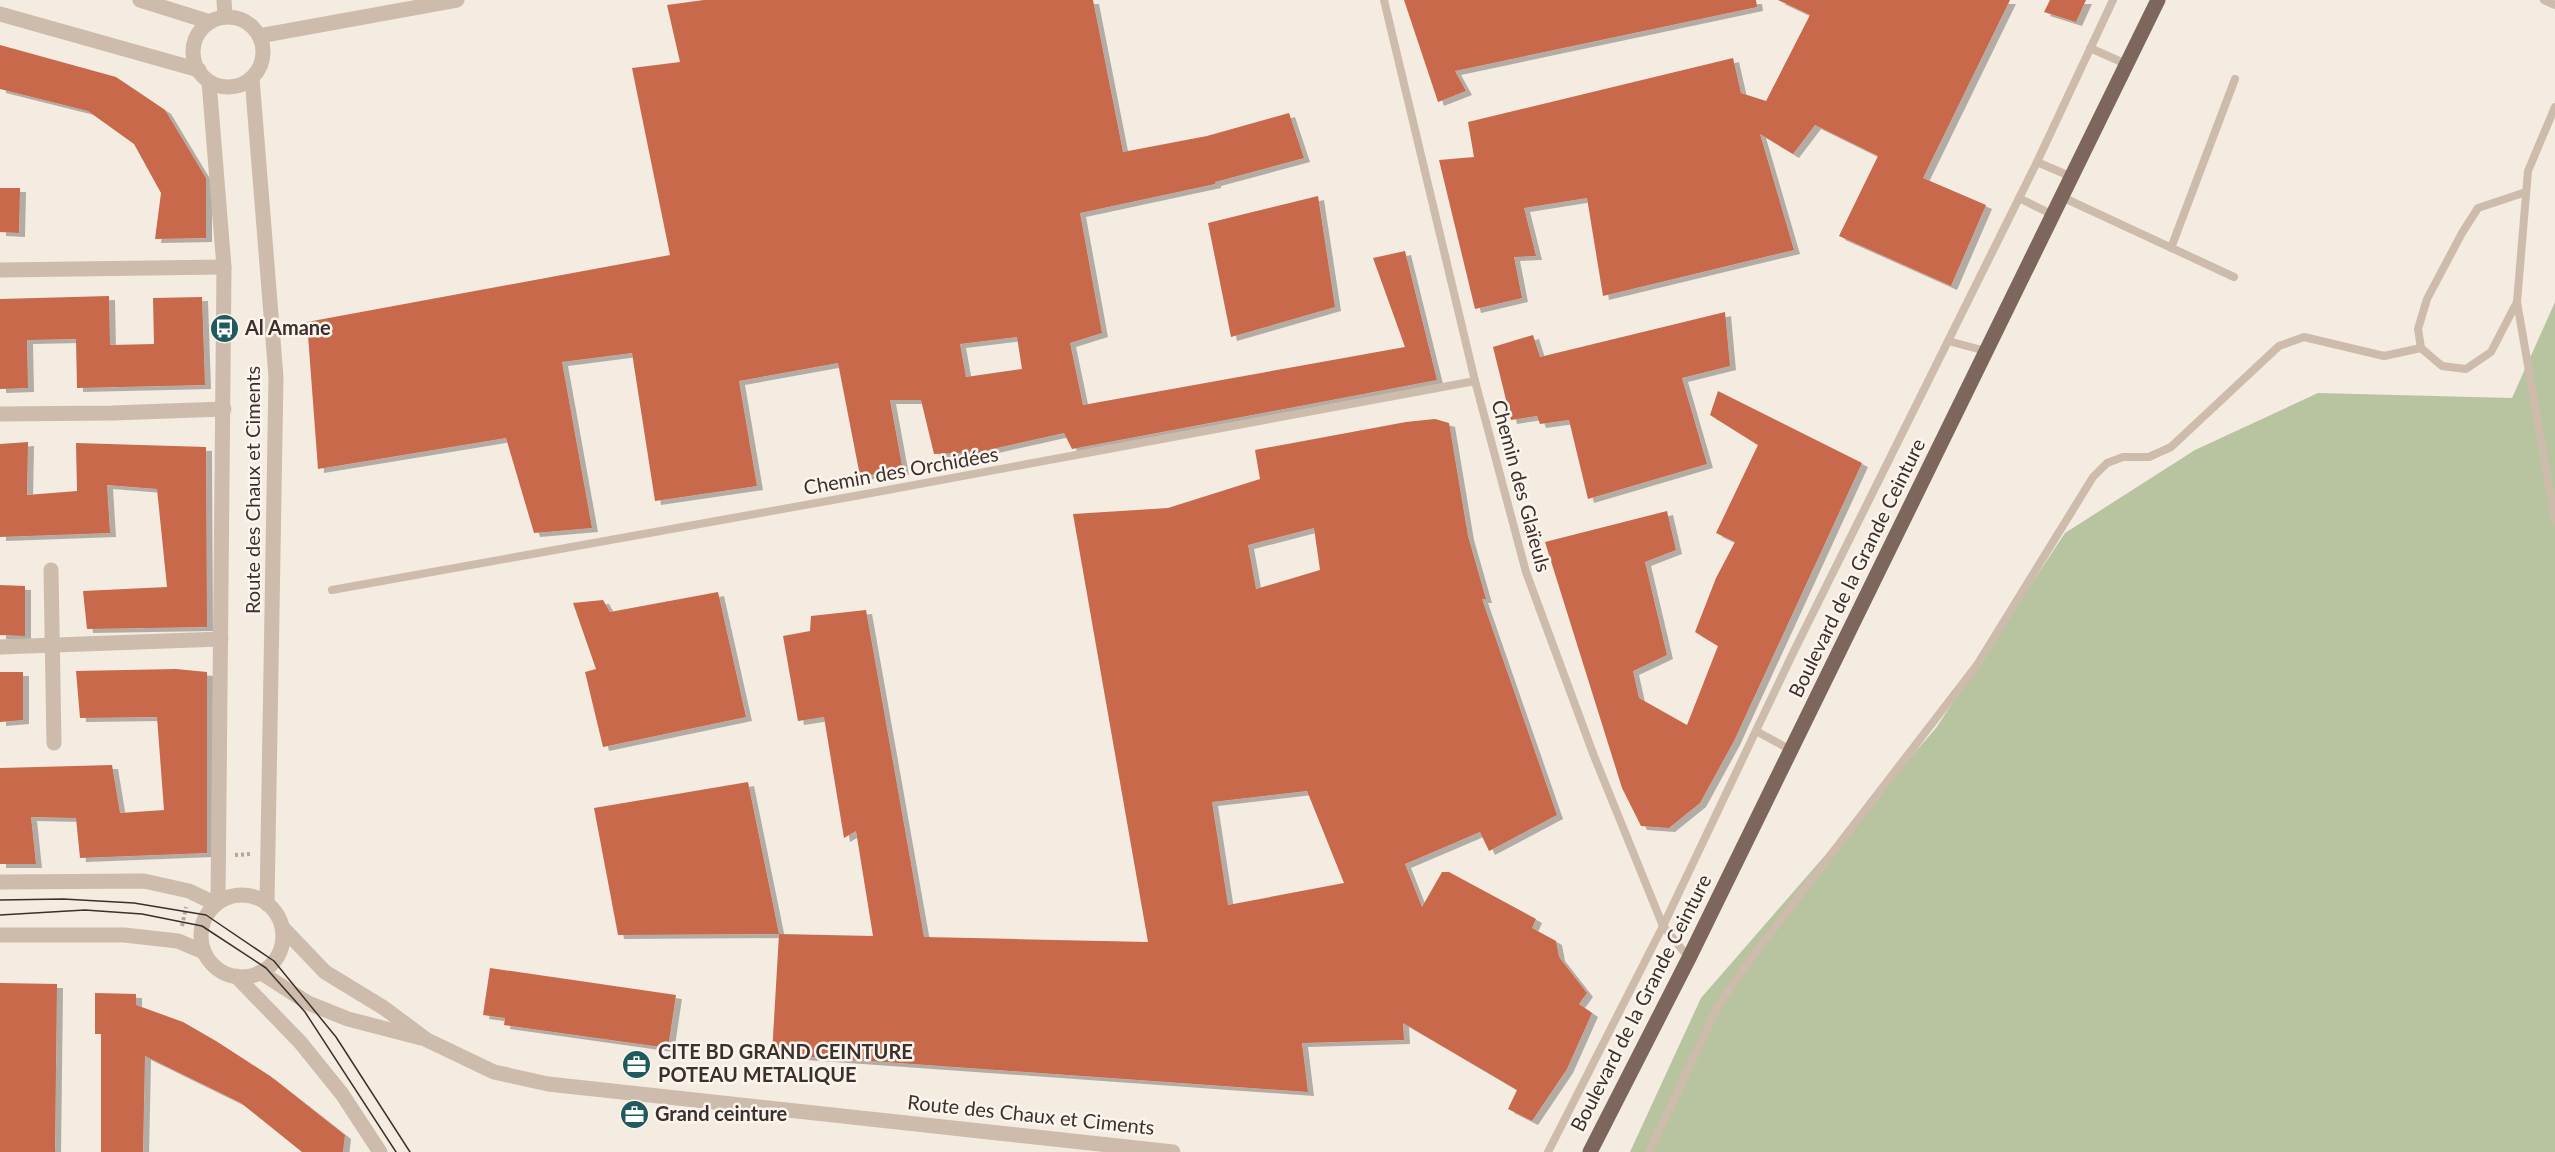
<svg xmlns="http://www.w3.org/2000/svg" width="2555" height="1152" font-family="Lato,sans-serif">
<defs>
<filter id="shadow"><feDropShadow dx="6" dy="4" stdDeviation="0" flood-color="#0004"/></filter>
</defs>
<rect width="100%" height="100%" fill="#f4ebe1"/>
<!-- green -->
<polygon fill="#b8c4a0" points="2555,302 2555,1152 1630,1152 1701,998 1936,728 2065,533 2195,450 2318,393 2512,398"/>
<!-- building -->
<g fill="#c8694b" fill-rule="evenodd" filter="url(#shadow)">
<path d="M704,0H1093L1123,152L1207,136L1289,113L1304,158L1215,182V184L1080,213L1102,333L1070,343L1083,405L1405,347L1373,258L1405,251L1437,380L1072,449L1064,433L979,452L934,454L921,400H890L903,471L860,476L838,363L739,381L757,486L655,501L632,353L562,362L592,528L534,533L506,438L318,469L307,322L670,255L632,68L680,62L667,5ZM1017,337L1022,369L966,377L960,344Z"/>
<polygon points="1404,0 1756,0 1757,7 1455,71 1466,91 1438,102"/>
<polygon points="1778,0 2010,0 1923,178 1986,205 1951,286 1839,236 1878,156 1815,125 1793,154 1760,134 1794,250 1603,296 1587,198 1524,208 1536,256 1514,257 1522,298 1475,309 1439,160 1474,157 1468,122 1733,58 1741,93 1766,101 1810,15"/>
<polygon points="2050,0 2086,0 2076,22 2044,12"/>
<polygon points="0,45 116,77 165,110 206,178 206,238 155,239 161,193 134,144 88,111 0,89"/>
<polygon points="0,188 20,188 19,233 0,232"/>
<polygon points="1318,196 1335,307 1231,337 1208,223"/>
<polygon points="109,296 110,345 154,344 153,298 202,297 205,385 77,388 76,339 27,340 28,388 0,389 0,299"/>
<polygon points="1725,312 1730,366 1682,378 1707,464 1588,499 1569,420 1540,424 1537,416 1511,420 1493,347 1533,335 1540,357"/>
<polygon points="1718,391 1862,463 1734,741 1700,803 1669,828 1641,826 1622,788 1545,542 1667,511 1676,550 1645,562 1667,655 1633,671 1639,698 1687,725 1718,646 1695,632 1716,578 1735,542 1716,533 1758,445 1710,415"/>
<path d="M1435,419L1449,423L1468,536L1486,599H1482L1557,815L1489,851L1480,832L1405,864L1422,907L1442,872H1449L1536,919L1532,928L1556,941L1559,957L1587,993L1579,1004L1592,1013L1567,1069L1532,1121L1508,1109L1517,1090L1403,1023L1404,1040L1302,1043L1308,1092L772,1054L779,934L873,936L856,831L844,838L824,717L798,721L783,636L810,631L811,616L866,610L924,937L1148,942L1073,514L1168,508L1260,479L1255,450L1406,422ZM1314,528L1320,570L1256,589L1248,545ZM1307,791L1344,883L1228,905L1212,802Z"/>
<polygon points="28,442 27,495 77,491 76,443 206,447 207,627 87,629 83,591 167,587 157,489 107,485 110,533 0,537 0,444"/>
<polygon points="0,585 25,586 25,636 0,635"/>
<polygon points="718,592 746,717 603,747 585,672 596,669 573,603 603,600 610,612"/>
<polygon points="176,669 207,672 207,853 80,858 76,818 31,817 36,864 0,864 0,768 112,765 120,813 164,810 157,717 80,718 76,671"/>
<polygon points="0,672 23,672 23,720 0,722"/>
<polygon points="748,782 779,934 618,935 594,808"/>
<polygon points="490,968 676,995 668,1048 504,1025 505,1018 483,1015"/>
<polygon points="0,983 57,984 55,1152 0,1152"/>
<polygon points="95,993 136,994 136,1005 183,1022 216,1041 270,1076 345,1135 343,1152 302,1152 241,1103 145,1056 143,1152 101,1152 101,1034 95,1034"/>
</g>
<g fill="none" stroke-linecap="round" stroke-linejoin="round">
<!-- path -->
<g stroke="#b9a596" stroke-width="4" stroke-dasharray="3 3" stroke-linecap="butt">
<polyline points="235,855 252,854"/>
<polyline points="182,926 186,907"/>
</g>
<!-- service -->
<g stroke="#cdbbac" stroke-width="8">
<polyline points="1384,0 1475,381 1526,572 1594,756 1663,926 1689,958"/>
<polyline points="2544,0 2555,5"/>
<polyline points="2090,48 2126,64"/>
<polyline points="2555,107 2528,171 2517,302 2555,521"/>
<polyline points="2037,162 2072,177"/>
<polyline points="2062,197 2234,277"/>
<polyline points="2019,198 2053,215"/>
<polyline points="2171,248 2235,79"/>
<polyline points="2517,302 2491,352 2466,369 2442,366 2421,348 2418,329 2427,299 2462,233 2478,208 2526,192"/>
<polyline points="1948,341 1986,351"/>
<polyline points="332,590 855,496 1475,381"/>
<polyline points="1756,731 1791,750"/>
<polyline points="1548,1152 1663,926 1793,653 2037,162 2113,0"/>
<polyline points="1649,1152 1718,1006 1752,957 1977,665 2093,477 2107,463 2123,457 2149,457 2171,447 2279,346 2304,337 2384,356 2421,348"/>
</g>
<!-- minor -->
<g stroke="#cdbbac" stroke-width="15">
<polyline points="224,0 225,17"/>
<polyline points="252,78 276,377 267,904"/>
<polyline points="209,82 224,267 218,902"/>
<polyline points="0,270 224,267"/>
<polyline points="0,414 112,413 224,409"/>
<polyline points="51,570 54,743"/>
<polyline points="0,647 221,639"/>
<polyline points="0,882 144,881 189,891 216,904"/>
<circle cx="242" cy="936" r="41"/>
<polyline points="282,927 325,972 384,1008 427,1040 494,1072 548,1084 1173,1152"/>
<polyline points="0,935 124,935 178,941 204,952"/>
<polyline points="260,972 308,1003 348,1019 421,1038"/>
<polyline points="236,976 300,1042 342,1094 380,1152"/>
</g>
<!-- tertiary -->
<g stroke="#cdbbac" stroke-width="15">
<polyline points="140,0 210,22"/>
<polyline points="0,14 199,70"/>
<circle cx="228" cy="52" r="35"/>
<polyline points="259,36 457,0"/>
</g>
<!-- primary -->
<polyline stroke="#7d675c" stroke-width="15" points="1590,1152 1689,958 2158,0"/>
<!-- tram -->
<g stroke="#3b302b" stroke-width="1.5">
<polyline points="0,900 63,899 134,903 206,915 274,961 336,1037 410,1152"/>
<polyline points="0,915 85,910 142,914 202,926 266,968 305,1012 396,1152"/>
</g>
</g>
<!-- icons -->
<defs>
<symbol id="bus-disc" viewBox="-11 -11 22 22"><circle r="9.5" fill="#1f5a5e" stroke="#fbf5ee"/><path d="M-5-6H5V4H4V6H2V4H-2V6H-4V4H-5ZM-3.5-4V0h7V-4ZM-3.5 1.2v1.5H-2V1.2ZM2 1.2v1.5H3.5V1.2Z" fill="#fff"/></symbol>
<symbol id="office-disc" viewBox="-11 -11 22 22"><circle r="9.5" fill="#1f5a5e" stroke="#fbf5ee"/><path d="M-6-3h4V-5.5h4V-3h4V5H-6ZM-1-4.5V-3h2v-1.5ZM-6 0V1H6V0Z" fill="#fff"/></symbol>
</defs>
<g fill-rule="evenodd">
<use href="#bus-disc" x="208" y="312" width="33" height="33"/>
<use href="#office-disc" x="620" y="1048" width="33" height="33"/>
<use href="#office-disc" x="618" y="1098" width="33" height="33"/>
</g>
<g text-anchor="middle" stroke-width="5" stroke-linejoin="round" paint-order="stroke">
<!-- poi labels -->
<g font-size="20" font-weight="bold" fill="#3b302b" stroke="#fbf5ee" text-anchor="start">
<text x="245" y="335">Al Amane</text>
<text x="658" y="1059">CITE BD GRAND CEINTURE<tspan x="658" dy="23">POTEAU METALIQUE</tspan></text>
<text x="655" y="1121">Grand ceinture</text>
</g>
<!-- street labels -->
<g font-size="20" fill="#3b302b" stroke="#fbf5ee">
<text transform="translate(901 471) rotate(-10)" y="7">Chemin des Orchidées</text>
<text transform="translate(1521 486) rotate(75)" y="7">Chemin des Glaïeuls</text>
<text transform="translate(253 490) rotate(-90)" y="7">Route des Chaux et Ciments</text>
<text transform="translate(1857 568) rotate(-64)" y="7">Boulevard de la Grande Ceinture</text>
<text transform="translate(1641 1003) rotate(-63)" y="7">Boulevard de la Grande Ceinture</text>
<text transform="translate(1031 1115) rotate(6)" y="7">Route des Chaux et Ciments</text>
</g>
</g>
</svg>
